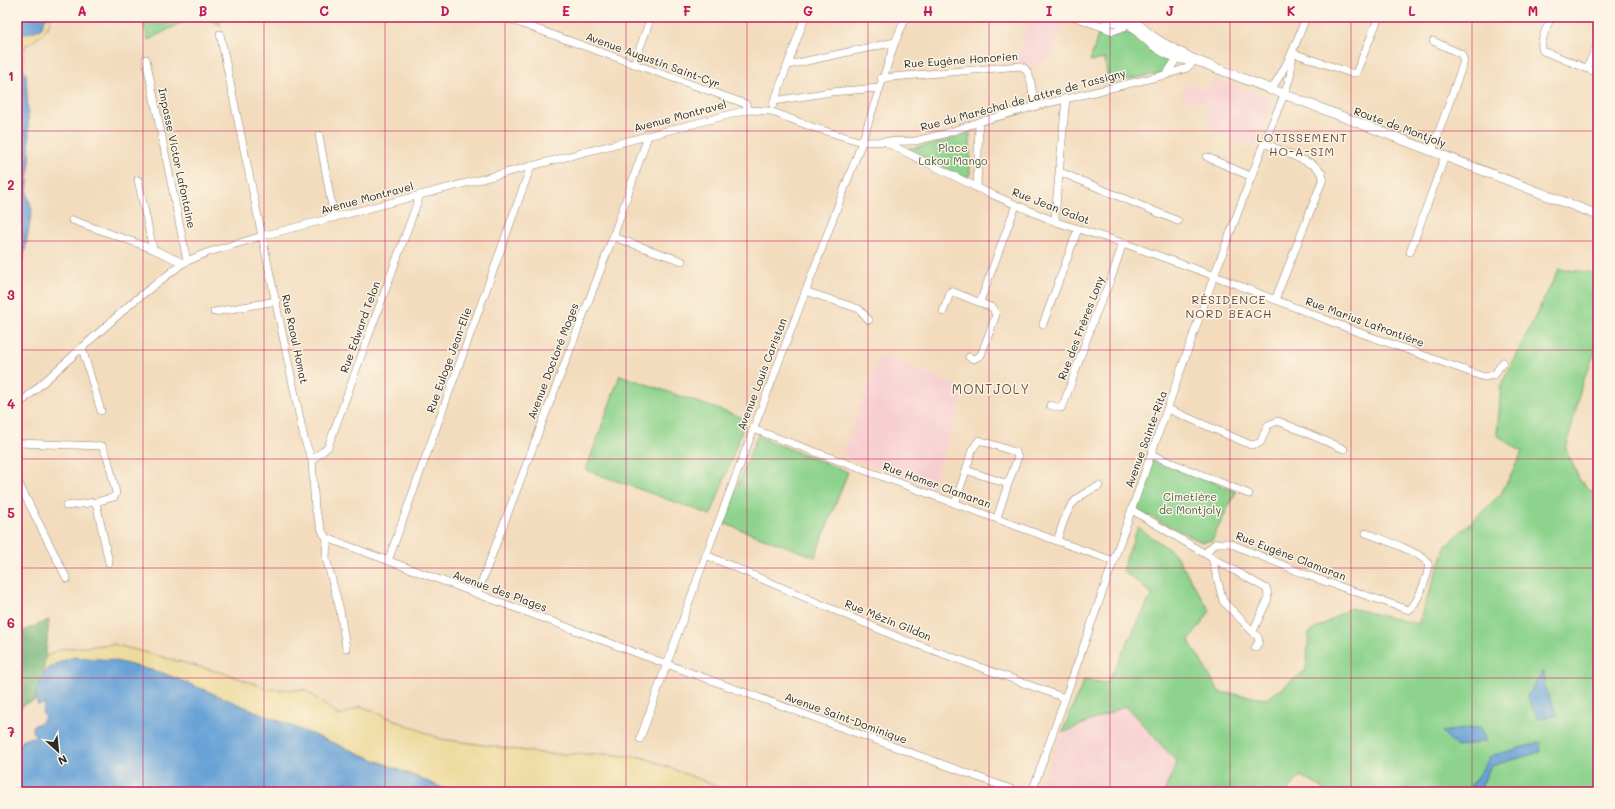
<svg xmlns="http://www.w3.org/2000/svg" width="1615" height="809" font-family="Mali,sans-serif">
<rect width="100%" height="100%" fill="#fcf5e5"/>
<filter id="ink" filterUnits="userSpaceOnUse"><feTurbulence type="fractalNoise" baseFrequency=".025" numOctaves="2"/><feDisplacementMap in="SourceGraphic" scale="8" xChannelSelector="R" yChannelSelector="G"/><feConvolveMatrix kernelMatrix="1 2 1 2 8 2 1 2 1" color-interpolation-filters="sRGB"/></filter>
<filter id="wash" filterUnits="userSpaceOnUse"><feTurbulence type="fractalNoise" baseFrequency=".012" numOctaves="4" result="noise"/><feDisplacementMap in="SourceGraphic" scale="16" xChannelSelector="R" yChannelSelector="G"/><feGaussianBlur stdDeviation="0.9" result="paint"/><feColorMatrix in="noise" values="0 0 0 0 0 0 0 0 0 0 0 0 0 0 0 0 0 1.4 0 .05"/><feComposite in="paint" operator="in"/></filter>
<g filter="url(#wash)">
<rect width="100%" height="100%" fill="#f3dcbd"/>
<!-- built -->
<g fill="#f7cfd1">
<polygon points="1029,17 1056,17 1066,21 1049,59 1032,68 1016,62"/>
<polygon points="1212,78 1274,98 1255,147 1212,130 1205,103 1182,98 1183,84 1208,90"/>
<polygon points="880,354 965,389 932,488 842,455"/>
<polygon points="1126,706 1177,762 1164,792 1042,792 1039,786 1062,733"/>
</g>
<!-- green -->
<g fill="#8dd38d" stroke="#5c7f5c" fill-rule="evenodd">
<polygon points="142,17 219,17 221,26 207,18 185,21 148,40"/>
<polygon points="1099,32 1114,36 1125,33 1130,34 1169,59 1171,63 1164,73 1108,83 1105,59 1090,61"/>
<polygon points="970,133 970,175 966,178 906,149 935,144"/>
<path d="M1559,269L1598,273V346L1582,383L1566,449L1580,481L1598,497V792H1479L1491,766L1539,752L1540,743L1491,756L1467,792H1324L1321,787L1300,776L1287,792H1164L1177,762L1126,706L1062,733L1084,680L1107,683L1152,594L1122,570L1138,527L1175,554L1210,611L1189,641L1219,692L1267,699L1306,670L1309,633L1350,608L1418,624L1446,546L1501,494L1522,452L1497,435L1501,385ZM1544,672L1545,689L1527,696ZM1480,727L1485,741L1457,747L1442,732Z"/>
<polygon points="620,375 746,419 711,515 586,470"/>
<polygon points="757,436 848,472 815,557 723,523"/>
<polygon points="1154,456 1236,492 1212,540 1202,542 1135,509"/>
</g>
<!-- forest -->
<polygon fill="#72b578" stroke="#4e7052" points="49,620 44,673 42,682 36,691 35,701 24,704 17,714 17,627 20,632"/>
<!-- sand -->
<g fill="#eeda9e" stroke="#8c8264">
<path d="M43,17H51C49,31 37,40 25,46L23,56L30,159L27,194L32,210L23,260L17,275V36L29,32Z"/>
<polygon points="113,644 227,674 269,689 306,690 339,716 361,706 441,739 548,754 602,754 642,757 732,792 452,792 413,775 271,718 56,663 44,673 45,657 61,649"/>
</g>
<!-- water -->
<g fill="#68a2d7" stroke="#4a6681">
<polygon points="17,17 46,17 41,29 17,36"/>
<polygon points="17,57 26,74 30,159 27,194 32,210 23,260 17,275"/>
<path d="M74,657L112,660L163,673L452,792H17V750L23,740L36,736L32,730V726L40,723L45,717L42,712L45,704L37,705L36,691C40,685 41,681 44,674C49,664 64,661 74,657Z"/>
<polygon points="1543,671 1545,689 1558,715 1538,719 1527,696"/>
<polygon points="1480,727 1486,741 1457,747 1442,732"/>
<polygon points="1541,742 1540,752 1491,766 1479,792 1467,792 1491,756"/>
</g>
</g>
<g filter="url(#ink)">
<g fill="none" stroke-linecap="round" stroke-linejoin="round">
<defs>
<g id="minor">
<polyline points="503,17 746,104 747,110"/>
<polyline points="1075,17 1113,31 1124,27 1132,18"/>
<path d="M1551,17C1548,26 1538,42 1543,51L1598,73"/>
<path d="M1098,25C1109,26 1117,19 1128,22"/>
<polyline points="220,34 304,438 312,460 315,509 323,533 327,538 326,558 340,610 346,648"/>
<polyline points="1293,53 1351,73 1356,73 1379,17"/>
<polyline points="146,59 187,261"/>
<polyline points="634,64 651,17"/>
<polyline points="788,65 895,42"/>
<polyline points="1587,68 1598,43"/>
<polyline points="1166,75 1177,58 1182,57"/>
<path d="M881,78L1020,66C1033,69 1032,95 1034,107"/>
<path d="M1270,91C1287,67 1296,44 1306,17"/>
<polyline points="774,101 831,92 879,88"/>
<polyline points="773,105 805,17"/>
<polyline points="319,135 334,218"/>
<polyline points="887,143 984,191 1056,222 1123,243 1212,275 1355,331 1484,377 1494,375 1503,362"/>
<polyline points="1264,143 1314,165 1322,173 1323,179 1275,300"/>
<polyline points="1432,151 1464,61 1461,54 1433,41"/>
<polyline points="1207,157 1252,177"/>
<polyline points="1060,172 1178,221"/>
<polyline points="138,180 153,249 183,263"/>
<polyline points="977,188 979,122"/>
<polyline points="72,220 153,249"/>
<polyline points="1056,222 1055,217 1066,98"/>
<polyline points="613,237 682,261"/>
<polyline points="1410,252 1445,156"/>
<polyline points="805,291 859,309 869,320"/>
<polyline points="980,302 1016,205"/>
<polyline points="214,312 277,301"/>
<polyline points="943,312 951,291 993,308 996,315 981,355 974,359 969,357"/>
<polyline points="1043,324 1078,229"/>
<polyline points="82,348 101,411"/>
<polyline points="1050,405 1061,408 1064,403 1096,313 1111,279 1123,243"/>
<polyline points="17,406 134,301 183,263 206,253 262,236 747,110 770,111 812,127 862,142 915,141 944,134 979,122 1040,105 1165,75 1187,68 1195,60"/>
<polyline points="1168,409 1251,445 1260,443 1268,425 1278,421 1344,449"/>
<polyline points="753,429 1057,541 1114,561"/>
<polyline points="17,443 102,446 108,459 116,493 114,497 96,502 66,506"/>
<polyline points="1152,455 1249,494"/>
<polyline points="312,460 328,447 420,195"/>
<polyline points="966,470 972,450 979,440 1012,451 1016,453 1018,457 1008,484"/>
<polyline points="17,480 67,579"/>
<polyline points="96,502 109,563"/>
<polyline points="955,504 966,470 1008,484 997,518"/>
<polyline points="1132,510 1212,558 1223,601 1258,637 1259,642 1255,648"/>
<polyline points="327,538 661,662 1019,792"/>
<path d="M1057,541C1067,511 1068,499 1099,486"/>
<path d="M1205,553L1216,543H1229L1312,577L1409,610C1417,604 1430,573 1428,563C1421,552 1379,538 1366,533"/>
<polyline points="706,555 902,639 1065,698"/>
<polyline points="1212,558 1267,589 1268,599 1253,631"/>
<polyline points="388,561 531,166"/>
<polyline points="477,594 613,237 648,136"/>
<polyline points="640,739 706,555 862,142 895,42 906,17"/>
<polyline points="1032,792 1214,276 1264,143 1284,95 1290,77 1293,53"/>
</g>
<g id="major">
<path d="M1124,17C1142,37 1161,57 1189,60"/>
<path d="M1132,17C1148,38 1172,48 1195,60L1598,215"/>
</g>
</defs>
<!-- minor casing -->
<use href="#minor" stroke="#8f8474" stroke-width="8"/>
<!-- major casing -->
<use href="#major" stroke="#8f8474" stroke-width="10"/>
<!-- minor -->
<use href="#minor" stroke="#fff" stroke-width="7"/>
<!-- major -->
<use href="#major" stroke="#fff" stroke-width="9"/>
</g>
</g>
<!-- grid -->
<path fill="none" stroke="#c2185b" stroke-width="1" stroke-opacity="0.55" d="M143,17V792M264,17V792M385,17V792M505,17V792M626,17V792M747,17V792M868,17V792M989,17V792M1110,17V792M1230,17V792M1351,17V792M1472,17V792M17,131H1598M17,241H1598M17,350H1598M17,459H1598M17,568H1598M17,678H1598"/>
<g text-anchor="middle" stroke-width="3" stroke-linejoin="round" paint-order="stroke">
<!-- street labels -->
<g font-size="11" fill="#2b2b2b" stroke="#fcf5e5">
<text transform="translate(653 60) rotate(20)" y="4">Avenue Augustin Saint-Cyr</text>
<text transform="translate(961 60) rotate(-4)" y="4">Rue Eugène Honorien</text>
<text transform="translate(1023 100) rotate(-15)" y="4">Rue du Maréchal de Lattre de Tassigny</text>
<text transform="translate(680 116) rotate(-15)" y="4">Avenue Montravel</text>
<text transform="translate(1400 127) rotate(20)" y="4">Route de Montjoly</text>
<text transform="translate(177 158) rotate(78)" y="4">Impasse Victor Lafontaine</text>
<text transform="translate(367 198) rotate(-15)" y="4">Avenue Montravel</text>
<text transform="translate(1051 206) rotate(21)" y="4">Rue Jean Galot</text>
<text transform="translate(1365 322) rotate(20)" y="4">Rue Marius Lafrontière</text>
<text transform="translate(360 327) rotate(-70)" y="4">Rue Edward Telon</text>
<text transform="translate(1081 328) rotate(-69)" y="4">Rue des Frères Lony</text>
<text transform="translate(295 339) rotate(78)" y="4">Rue Raoul Homat</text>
<text transform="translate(449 360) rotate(-70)" y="4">Rue Euloge Jean-Elie</text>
<text transform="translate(553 361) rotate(-69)" y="4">Avenue Doctoré Moges</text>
<text transform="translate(762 374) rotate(-69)" y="4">Avenue Louis Caristan</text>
<text transform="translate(1146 439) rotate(-70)" y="4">Avenue Sainte-Rita</text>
<text transform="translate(937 485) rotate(20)" y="4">Rue Homer Clamaran</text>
<text transform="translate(1291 556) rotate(21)" y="4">Rue Eugène Clamaran</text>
<text transform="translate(500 591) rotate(20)" y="4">Avenue des Plages</text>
<text transform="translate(888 620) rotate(22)" y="4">Rue Mézin Gildon</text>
<text transform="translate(846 718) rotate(20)" y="4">Avenue Saint-Dominique</text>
</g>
<!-- park labels -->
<g font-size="11" fill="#485d48" stroke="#fcf5e5">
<text x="953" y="152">Place<tspan x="953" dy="13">Lakou Mango</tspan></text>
<text x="1190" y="501">Cimetière<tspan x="1190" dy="13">de Montjoly</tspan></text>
</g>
<!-- neighbourhood labels -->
<g font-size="12" letter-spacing="1" fill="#6a4f46" stroke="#fcf5e5">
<text x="1302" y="142">LOTISSEMENT<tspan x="1302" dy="14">HO-A-SIM</tspan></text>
<text x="1229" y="304">RÉSIDENCE<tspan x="1229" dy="14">NORD BEACH</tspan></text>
</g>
<!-- quarter labels -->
<g font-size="13" letter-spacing="1" fill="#6a4f46" stroke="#fcf5e5">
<text x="991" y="394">MONTJOLY</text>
</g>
</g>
<!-- margin -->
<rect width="1615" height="809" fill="none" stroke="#fcf5e5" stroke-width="44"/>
<!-- north arrow -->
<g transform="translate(58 751) rotate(153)" stroke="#fcf5e5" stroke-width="3" paint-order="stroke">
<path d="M0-3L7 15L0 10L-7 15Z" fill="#2b2b2b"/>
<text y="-6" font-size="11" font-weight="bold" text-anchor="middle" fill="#2b2b2b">N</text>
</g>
<rect x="22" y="22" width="1571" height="765" fill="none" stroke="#c2185b" stroke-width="1.5"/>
<g font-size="13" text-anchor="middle" font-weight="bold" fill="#c2185b">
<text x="82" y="16">A</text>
<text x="203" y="16">B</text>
<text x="324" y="16">C</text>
<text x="445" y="16">D</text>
<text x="566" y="16">E</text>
<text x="687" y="16">F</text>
<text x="808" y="16">G</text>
<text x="928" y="16">H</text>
<text x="1049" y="16">I</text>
<text x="1170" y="16">J</text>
<text x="1291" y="16">K</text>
<text x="1412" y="16">L</text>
<text x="1533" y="16">M</text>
<text x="11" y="81">1</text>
<text x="11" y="190">2</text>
<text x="11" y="300">3</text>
<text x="11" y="409">4</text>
<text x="11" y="518">5</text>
<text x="11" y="628">6</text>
<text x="11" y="737">7</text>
</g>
</svg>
